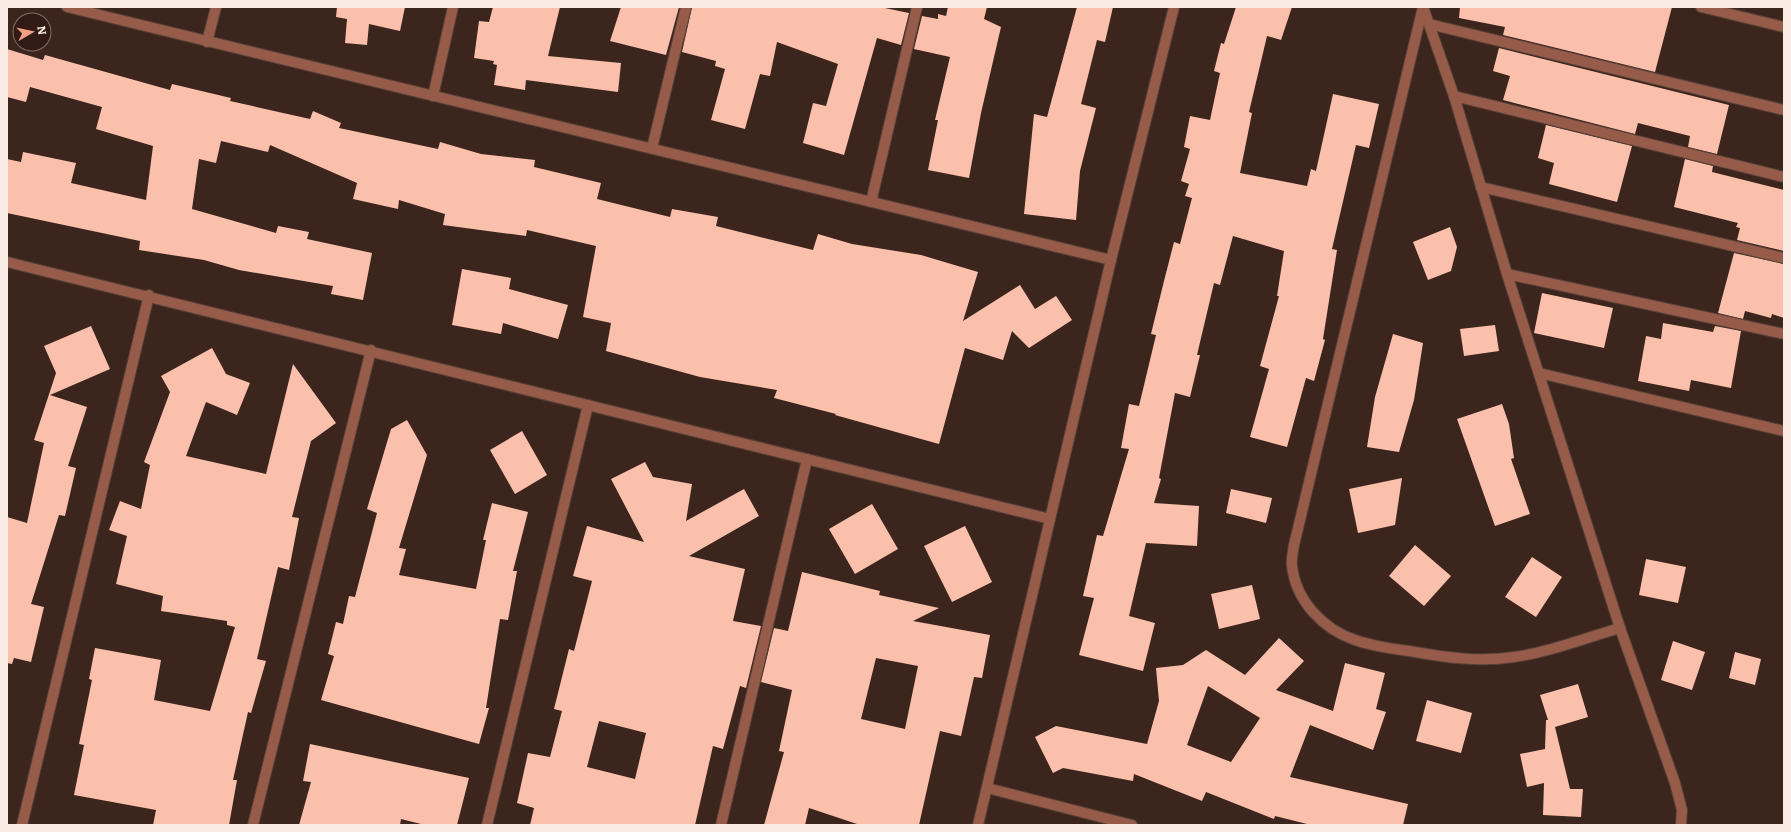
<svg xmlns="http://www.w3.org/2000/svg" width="1791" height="832" font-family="Literata,serif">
<rect width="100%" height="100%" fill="#3c251d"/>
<!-- building -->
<g fill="#fbc0ac" fill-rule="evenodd">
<polygon points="337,7 405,7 400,31 369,24 367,45 345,43 347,19 336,17"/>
<polygon points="493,7 560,7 548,56 621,63 618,92 526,80 525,90 494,85 497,65 493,64 494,61 474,58 479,21 489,22"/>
<polygon points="621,7 679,7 666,55 610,41"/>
<polygon points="692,7 880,7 909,13 901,45 877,38 844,155 803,143 813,103 826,106 838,64 777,42 770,76 760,74 745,129 711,120 725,69 715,66 716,61 682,52"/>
<polygon points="948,7 987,7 984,19 1001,27 981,113 969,178 928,170 938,120 935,120 950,57 914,49 922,16 938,19 938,14 946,16"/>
<polygon points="1077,7 1113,7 1105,42 1097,40 1081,104 1096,108 1080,171 1076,220 1024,214 1034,114 1047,117"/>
<polygon points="1236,7 1292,7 1281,40 1267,36 1249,112 1252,113 1240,173 1307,186 1311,169 1316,171 1333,94 1379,104 1369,148 1356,145 1332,249 1337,250 1323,339 1325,340 1314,381 1306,378 1287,447 1250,437 1269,369 1260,366 1279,296 1277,296 1284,251 1233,236 1220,285 1214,283 1197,355 1200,355 1190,397 1175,393 1159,478 1161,479 1154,503 1199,506 1197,546 1146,543 1129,616 1155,623 1143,671 1079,655 1094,598 1083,596 1097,535 1103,536 1129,449 1121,448 1129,404 1139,406 1156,335 1151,334 1164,281 1174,242 1180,244 1192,198 1185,196 1189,184 1181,181 1190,149 1184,147 1190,116 1210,120 1220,73 1214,71 1221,43 1224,44"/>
<polygon points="1460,7 1672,7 1655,72 1503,35 1505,27 1459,18"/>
<polygon points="1499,48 1729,105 1717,154 1688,147 1690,136 1638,123 1635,134 1503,100 1510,76 1493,71"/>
<polygon points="7,49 43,60 45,55 170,90 172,84 231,98 230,101 310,119 313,111 341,123 339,128 438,149 440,142 481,154 535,160 534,167 601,183 597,199 670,217 672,209 718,217 716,226 813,250 818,234 852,244 921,255 978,272 963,321 1020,285 1035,309 1056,296 1072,320 1029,348 1012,331 1003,360 965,348 939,444 835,415 836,414 774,398 777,390 700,377 606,351 611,323 583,317 596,246 527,230 526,236 443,225 445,214 399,200 398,209 353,199 357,183 270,145 268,152 221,141 216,163 199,159 192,209 276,233 278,226 309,232 307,239 372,253 363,300 331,294 333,286 239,270 204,260 139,250 140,241 7,213 7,159 21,162 23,152 76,163 71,183 146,200 153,146 96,129 102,107 30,87 26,102 7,97"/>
<polygon points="1546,125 1632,146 1617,202 1549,184 1554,163 1538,158"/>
<polygon points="1685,159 1713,166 1712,172 1784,190 1784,251 1737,240 1740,228 1736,227 1738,223 1674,207"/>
<polygon points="1450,227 1457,247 1451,271 1428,280 1413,242"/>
<polygon points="1734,253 1784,264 1784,318 1772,314 1771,318 1745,311 1743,319 1718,313"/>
<polygon points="462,269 511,278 509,289 568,305 558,339 503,323 501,334 452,325"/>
<polygon points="1542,293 1613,308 1604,348 1534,333"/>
<polygon points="1663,323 1713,332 1715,326 1741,331 1731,388 1691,380 1689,391 1638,381 1646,336 1661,339"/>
<polygon points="1495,325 1499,351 1464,356 1460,329"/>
<polygon points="91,326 110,369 50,395 87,407 68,466 76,468 65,516 59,515 31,604 44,607 31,662 14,658 12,664 7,663 7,517 27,523 44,443 34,440 56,373 44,346"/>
<polygon points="1393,334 1423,343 1414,400 1399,452 1367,447 1375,397"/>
<polygon points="212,348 226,374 250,383 237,415 206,402 186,456 266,474 293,364 336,423 311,441 292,517 299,518 289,570 278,567 257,659 266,661 251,713 248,712 233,780 237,780 229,825 153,825 156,810 74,795 84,745 79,744 92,680 89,679 95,648 161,660 154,700 210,711 235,627 227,625 227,621 161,611 163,596 116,584 127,536 109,530 120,501 141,509 150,465 144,462 170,392 161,376"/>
<polygon points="1502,404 1509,424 1514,458 1511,459 1530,514 1495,526 1457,419"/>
<polygon points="407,420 427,455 399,548 406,549 399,575 476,589 486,540 483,540 492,503 528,512 513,571 517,571 508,620 500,619 486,708 489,708 479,744 321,700 334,656 328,654 336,622 343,624 349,596 355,597 377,513 367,509 391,429"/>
<polygon points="522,431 547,475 515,494 490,450"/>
<path d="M645,462L653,477L692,484L686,521L744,489L759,516L689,556L745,569L733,621L761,626L746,688L740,686L723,749L713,746L695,825H530L534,808L517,803L528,753L550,757L562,711L554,709L569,649L574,651L592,581L573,576L587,526L644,542L611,479ZM599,721L646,733L635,779L587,767Z"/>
<polygon points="1402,478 1395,525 1358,533 1349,489"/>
<polygon points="1231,489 1272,498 1266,523 1226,513"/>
<polygon points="872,504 898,549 855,574 829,529"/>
<polygon points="965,526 992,582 952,602 924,546"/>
<polygon points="1415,545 1451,576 1424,606 1389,576"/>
<polygon points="1532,557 1562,577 1536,617 1505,597"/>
<polygon points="1646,559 1686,567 1678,603 1639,595"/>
<path d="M802,572L880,591L879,595L939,608L913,621L990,635L982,678L974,677L961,736L940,731L919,825H860L809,808L805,825H764L784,752L779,751L792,690L761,682L774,628L788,631ZM876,658L918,666L905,729L861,719Z"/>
<polygon points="1252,585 1260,619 1219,629 1211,594"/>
<path d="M1279,638L1304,661L1276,690L1333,711L1345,663L1385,673L1376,709L1386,712L1373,750L1310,725L1290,777L1408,804L1403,825H1311L1275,816L1274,819L1206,792L1202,801L1134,774L1133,781L1063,768L1053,773L1035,737L1056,726L1147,744L1159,701L1156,668L1183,665L1206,650L1245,675ZM1208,686L1260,718L1231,762L1187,745Z"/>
<polygon points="1673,641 1705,652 1692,690 1661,680"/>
<polygon points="1735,652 1761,659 1755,685 1729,678"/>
<polygon points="1578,684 1588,717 1555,727 1570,789 1583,789 1581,817 1543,815 1544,783 1527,787 1520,754 1545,749 1546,720 1548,720 1540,695"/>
<polygon points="1427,700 1472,713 1461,753 1416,741"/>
<polygon points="310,744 469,778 457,825 425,825 401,819 400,825 299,825 311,782 303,781"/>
</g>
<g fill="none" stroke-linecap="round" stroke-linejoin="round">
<defs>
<g id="minor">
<polyline points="67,7 1111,260"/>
<path d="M1423,7L1294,545C1293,552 1291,559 1292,566C1296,601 1323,629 1355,640C1375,647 1395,649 1415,652C1448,658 1481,662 1514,657C1550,652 1585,638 1620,628"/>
<polyline points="1423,7 1454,96 1507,274 1620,628 1675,783 1682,810 1681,825"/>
<polyline points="1701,7 1784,27"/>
<polyline points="1429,24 1784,110"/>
<polyline points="207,42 216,7"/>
<polyline points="433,96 453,7"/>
<polyline points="1454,96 1784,177"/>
<polyline points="652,148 686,7"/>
<polyline points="1481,187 1784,258"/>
<polyline points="871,202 917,7"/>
<polyline points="7,262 1050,519"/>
<polyline points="1507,274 1784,334"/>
<polyline points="1539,373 1784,431"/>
<polyline points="987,788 1132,825"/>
<polyline points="22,825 149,295"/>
<polyline points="253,825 371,350"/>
<polyline points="487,825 588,405"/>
<polyline points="721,825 807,459"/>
<polyline points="978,825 1111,260 1174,7"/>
</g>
</defs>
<!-- minor casing -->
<use href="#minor" stroke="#574139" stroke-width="12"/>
<!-- minor -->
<use href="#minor" stroke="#965c49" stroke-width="10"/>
</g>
<!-- border -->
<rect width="1791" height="832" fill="none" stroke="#fbebe5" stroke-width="16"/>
<!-- north arrow -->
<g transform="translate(32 32) rotate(81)"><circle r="19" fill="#311b14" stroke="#826e68"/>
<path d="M0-3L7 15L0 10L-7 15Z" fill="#f39f83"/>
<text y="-6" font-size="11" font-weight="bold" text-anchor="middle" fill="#fbebe5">N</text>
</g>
</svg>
